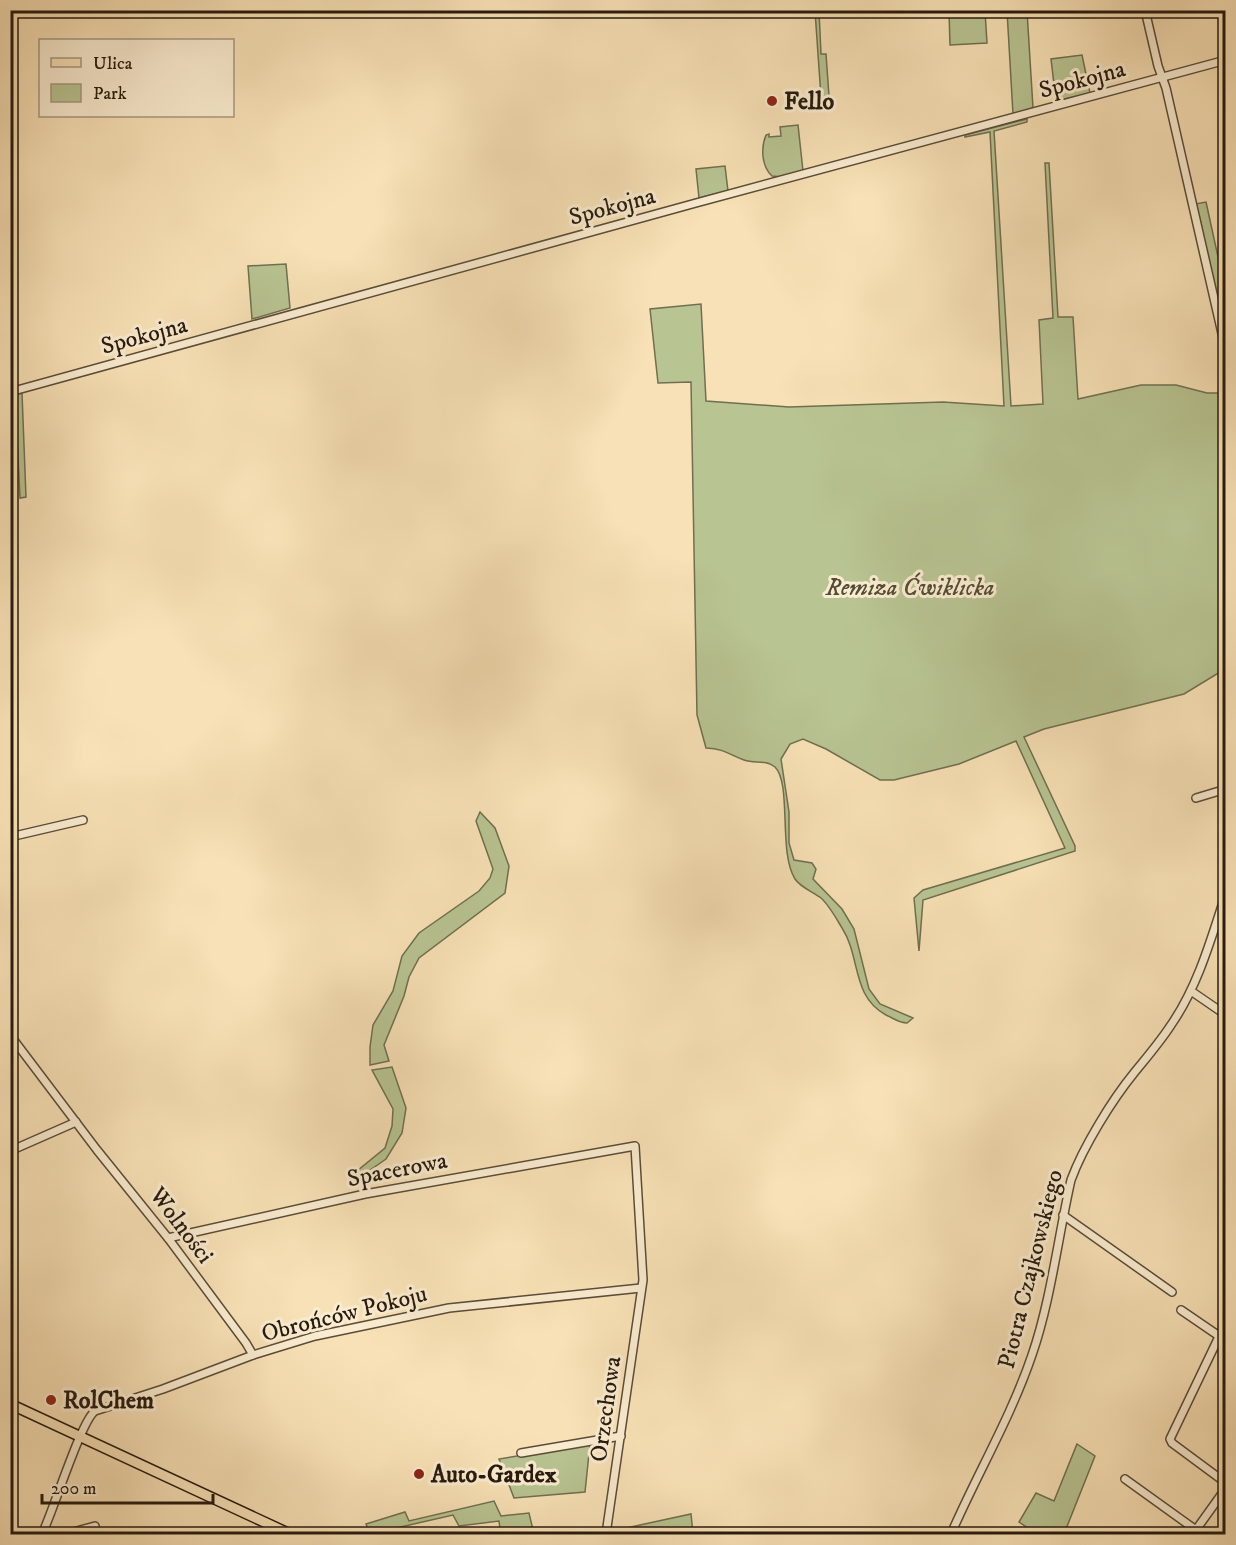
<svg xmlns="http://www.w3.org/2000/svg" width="1236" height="1545" font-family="'IM FELL DW Pica',serif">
<rect width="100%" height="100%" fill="#f8e1b6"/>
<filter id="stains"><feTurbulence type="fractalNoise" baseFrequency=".00333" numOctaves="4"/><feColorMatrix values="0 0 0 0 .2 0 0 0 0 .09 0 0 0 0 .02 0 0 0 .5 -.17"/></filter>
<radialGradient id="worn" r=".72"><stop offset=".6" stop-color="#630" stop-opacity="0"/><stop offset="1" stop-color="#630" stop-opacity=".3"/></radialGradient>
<!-- green -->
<g fill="#b8c492" stroke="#706f50" stroke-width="1.5">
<polygon points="815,11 819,11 821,54 826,54 829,96 821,97"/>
<polygon points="949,11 985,11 987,43 950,45"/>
<polygon points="1007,11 1027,11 1033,108 1013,114"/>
<polygon points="1082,55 1090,93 1056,101 1051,59"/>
<path d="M1027,119V122L994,131L1011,406L1043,404L1039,320L1053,318L1045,163H1049L1058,317H1073L1078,399L1141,385H1176L1207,393H1225V669L1184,694L1044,729L1024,737L1075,846V851L923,900L919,951L914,898L923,890L1065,848L1016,741L959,764L894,780H880L826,749L803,739L790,744L781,759L789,812V843L794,860L812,863L816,869L813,879L842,909L854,929L869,989L880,1004L913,1018L907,1023C899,1023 893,1018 886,1015C851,996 861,957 842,928C836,918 829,905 821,898C813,892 800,887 795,879C778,852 792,784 775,767C765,759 755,764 744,760C728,754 725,749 706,748L697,715L691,382L658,383L650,309L701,304L706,401L789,407L943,402L1004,406L990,132L965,137V135Z"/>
<path d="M798,125L803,171L783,177L772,176C761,166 761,147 766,135L769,134V137L781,136L780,127Z"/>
<polygon points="725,166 728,191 699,198 696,169"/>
<polygon points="1206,202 1225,289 1225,320 1221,321 1195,204"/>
<polygon points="286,264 290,308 252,319 248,266"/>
<polygon points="22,393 26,497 20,498 15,395"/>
<polygon points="11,421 14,499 11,500 10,500"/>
<polygon points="480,812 495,828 509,866 505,893 419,958 409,977 404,996 384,1045 389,1061 370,1065 370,1047 373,1025 393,991 402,956 419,933 479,891 490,878 493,869 476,821"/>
<polygon points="392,1067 406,1108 402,1133 386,1159 360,1177 357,1171 385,1148 392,1126 393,1109 372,1070"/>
<polygon points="590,1444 585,1492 514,1498 499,1459"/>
<polygon points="1077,1444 1095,1456 1064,1534 1037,1534 1019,1522 1036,1493 1054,1501"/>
<polygon points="494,1501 501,1516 529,1513 534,1534 506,1534 504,1528 500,1529 499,1521 459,1526 453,1515 370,1534 366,1524 405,1512 409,1521"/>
<polygon points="691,1514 693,1534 627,1534 626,1528"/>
</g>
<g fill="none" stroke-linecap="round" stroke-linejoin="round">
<defs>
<g id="minor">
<polyline points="1145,10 1158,66 1166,88 1226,351"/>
<polyline points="10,392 696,203 1226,60"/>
<polyline points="1196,798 1226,789"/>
<polyline points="10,837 83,820"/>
<polyline points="1191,991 1226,1015"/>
<polyline points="10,1035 97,1150 168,1238 246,1343 253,1355"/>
<polyline points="10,1151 76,1122"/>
<polyline points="1063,1215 1172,1292"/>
<polyline points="168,1238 365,1194 635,1146 643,1280 606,1534"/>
<polyline points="1181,1310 1219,1336"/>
<polyline points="1226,1322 1170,1439 1172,1443 1226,1483"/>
<polyline points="521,1453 621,1436"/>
<polyline points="1125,1479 1196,1530"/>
<path d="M42,1534C53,1512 81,1421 95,1411L163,1389L253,1355L315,1336L449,1308L641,1288"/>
<polyline points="66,1534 95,1526"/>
<path d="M951,1534C977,1474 1011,1417 1032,1355C1051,1300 1058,1237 1071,1180C1083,1147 1112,1100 1134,1073C1147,1057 1160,1042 1171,1025C1198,986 1211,939 1226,893"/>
<polyline points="1193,1534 1226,1488"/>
</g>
<polyline id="major" points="10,1404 290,1534"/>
</defs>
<!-- minor casing -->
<use href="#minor" stroke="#5b4c38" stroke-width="10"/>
<!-- major casing -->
<use href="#major" stroke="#271a0e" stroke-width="12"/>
<!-- minor -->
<use href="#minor" stroke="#faecd0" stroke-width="7"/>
<!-- major -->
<use href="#major" stroke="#f8e1b6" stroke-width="9"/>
</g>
<!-- markers -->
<g fill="#8f2418" stroke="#faecd0" stroke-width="2">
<circle cx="772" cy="101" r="6"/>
<circle cx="51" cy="1400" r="6"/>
<circle cx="419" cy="1474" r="6"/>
</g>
<g text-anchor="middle" stroke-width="6" stroke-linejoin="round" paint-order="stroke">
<!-- street labels -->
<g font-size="24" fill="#271a0e" stroke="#faecd0">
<text transform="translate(1082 79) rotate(-15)" y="8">Spokojna</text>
<text transform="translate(612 206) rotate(-15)" y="8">Spokojna</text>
<text transform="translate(144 335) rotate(-15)" y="8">Spokojna</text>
<text transform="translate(397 1169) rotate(-11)" y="8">Spacerowa</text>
<text transform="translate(182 1225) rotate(53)" y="8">Wolności</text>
<text transform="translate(1030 1269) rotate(-76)" y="8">Piotra Czajkowskiego</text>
<text transform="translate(344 1313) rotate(-14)" y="8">Obrońców Pokoju</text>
<text transform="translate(605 1409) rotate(-82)" y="8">Orzechowa</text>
</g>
<!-- poi labels -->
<g font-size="24" font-weight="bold" fill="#271a0e" stroke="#faecd0" text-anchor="start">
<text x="784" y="109">Fello</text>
<text x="63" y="1408">RolChem</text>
<text x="431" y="1482">Auto-Gardex</text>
</g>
<!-- park labels -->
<g font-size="24" font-style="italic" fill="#524d36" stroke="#faecd0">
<text x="910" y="595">Remiza Ćwiklicka</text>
</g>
</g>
<!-- margin -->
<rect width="1236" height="1545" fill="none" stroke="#f8e1b6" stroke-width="36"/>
<rect x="12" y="12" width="1212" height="1521" fill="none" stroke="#271a0e" stroke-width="3"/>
<rect x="18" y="18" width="1200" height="1509" fill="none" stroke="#271a0e" stroke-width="1.5"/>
<!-- legend -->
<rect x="39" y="39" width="195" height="78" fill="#faecd0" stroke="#a69882" stroke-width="1.5"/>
<rect x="51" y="58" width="30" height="9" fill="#f8e1b6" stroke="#a69882" stroke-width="1.5"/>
<text x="93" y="69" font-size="18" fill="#271a0e">Ulica</text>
<rect x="51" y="84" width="30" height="18" fill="#b8c492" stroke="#a69882" stroke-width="1.5"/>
<text x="93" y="99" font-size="18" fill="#271a0e">Park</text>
<!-- scale -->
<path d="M42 1494v9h171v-9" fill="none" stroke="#271a0e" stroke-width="3"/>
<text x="51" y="1494" font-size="18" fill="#271a0e" stroke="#faecd0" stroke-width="4.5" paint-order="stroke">200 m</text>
<rect width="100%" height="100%" filter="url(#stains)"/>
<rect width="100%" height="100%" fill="url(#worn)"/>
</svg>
